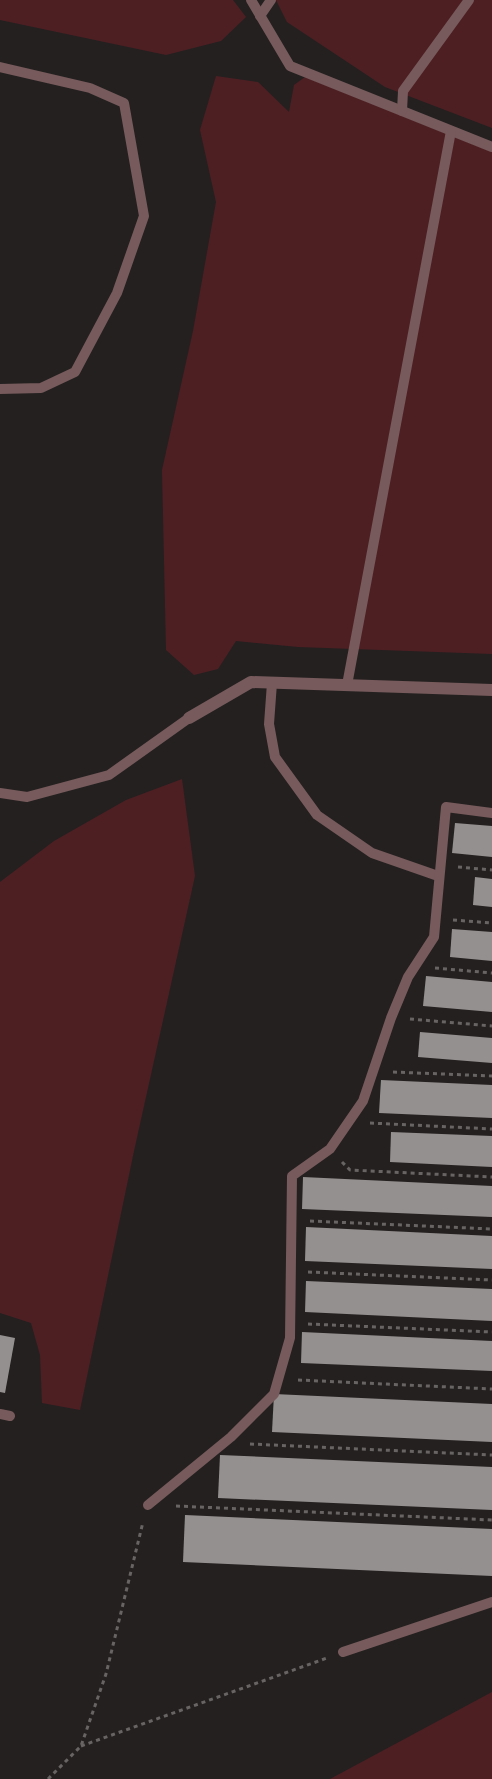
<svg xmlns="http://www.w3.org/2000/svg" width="492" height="1779" font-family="Montserrat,sans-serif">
<rect width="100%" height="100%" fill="#242020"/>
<!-- green -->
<g fill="#4d1f23">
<polygon points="0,0 233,0 246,17 221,41 166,55 0,20"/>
<polygon points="276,0 492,0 492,128 385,87 287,22"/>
<polygon points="216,76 258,82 289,112 294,85 305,77 492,152 492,654 298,647 236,641 218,669 194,675 166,650 162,470 193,331 216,202 200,130"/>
<polygon points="182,779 195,876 134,1151 80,1410 42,1403 40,1355 31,1323 0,1313 0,882 54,841 126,800"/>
<polygon points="492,1692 492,1779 330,1779"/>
</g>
<!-- building -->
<g fill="#959090">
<polygon points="455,823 492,826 492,857 452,853"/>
<polygon points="475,877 492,879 492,907 473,905"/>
<polygon points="452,929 492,932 492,961 450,957"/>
<polygon points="426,976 492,982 492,1012 423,1006"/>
<polygon points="420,1032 492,1038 492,1063 418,1057"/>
<polygon points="381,1080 492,1085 492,1118 379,1113"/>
<polygon points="391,1132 492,1136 492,1167 390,1162"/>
<polygon points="303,1177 492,1186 492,1217 302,1209"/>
<polygon points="306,1227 492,1236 492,1269 305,1261"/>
<polygon points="306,1281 492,1289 492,1321 305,1312"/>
<polygon points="302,1332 492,1341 492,1371 301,1363"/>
<polygon points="0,1335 15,1338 5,1393 0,1392"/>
<polygon points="274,1394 492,1404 492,1442 272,1432"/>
<polygon points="220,1455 492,1467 492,1510 218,1498"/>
<polygon points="185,1515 492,1529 492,1576 183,1562"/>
</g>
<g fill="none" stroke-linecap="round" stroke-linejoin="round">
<!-- path -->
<g stroke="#686464" stroke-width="3" stroke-dasharray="4 4" stroke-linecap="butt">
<polyline points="458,867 492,870"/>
<polyline points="453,920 492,923"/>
<polyline points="435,968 492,973"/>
<polyline points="410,1019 492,1026"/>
<polyline points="393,1072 492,1076"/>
<polyline points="370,1123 492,1129"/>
<polyline points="342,1162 350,1170 492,1177"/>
<polyline points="310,1221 492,1229"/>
<polyline points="308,1272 492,1280"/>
<polyline points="308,1324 492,1332"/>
<polyline points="298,1380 492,1389"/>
<polyline points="250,1444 492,1455"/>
<polyline points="176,1506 492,1520"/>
<polyline points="81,1746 327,1658"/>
<polyline points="48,1779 81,1746 106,1674 143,1522"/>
</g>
<!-- service -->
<g stroke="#775a5b" stroke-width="10">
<polyline points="251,0 290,66 492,147"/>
<polyline points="260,16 271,0"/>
<polyline points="0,67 90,88 124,103 144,216 117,293 75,372 41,388 0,389"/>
<polyline points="402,111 403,91 469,0"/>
<polyline points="272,683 269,724 275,757 317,815 372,853 438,876"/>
<polyline points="347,685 451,131"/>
<polyline points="0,793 27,797 109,775 189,718"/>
<polyline points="0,1414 10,1416"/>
<polyline points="148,1505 231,1437 274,1394 290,1338 292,1176 330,1149 363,1101 391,1018 408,977 434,937 446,807 492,813"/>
<polyline points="343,1652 492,1602"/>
</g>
<!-- minor -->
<polyline stroke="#775a5b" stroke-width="12" points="189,718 251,682 492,690"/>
</g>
</svg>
